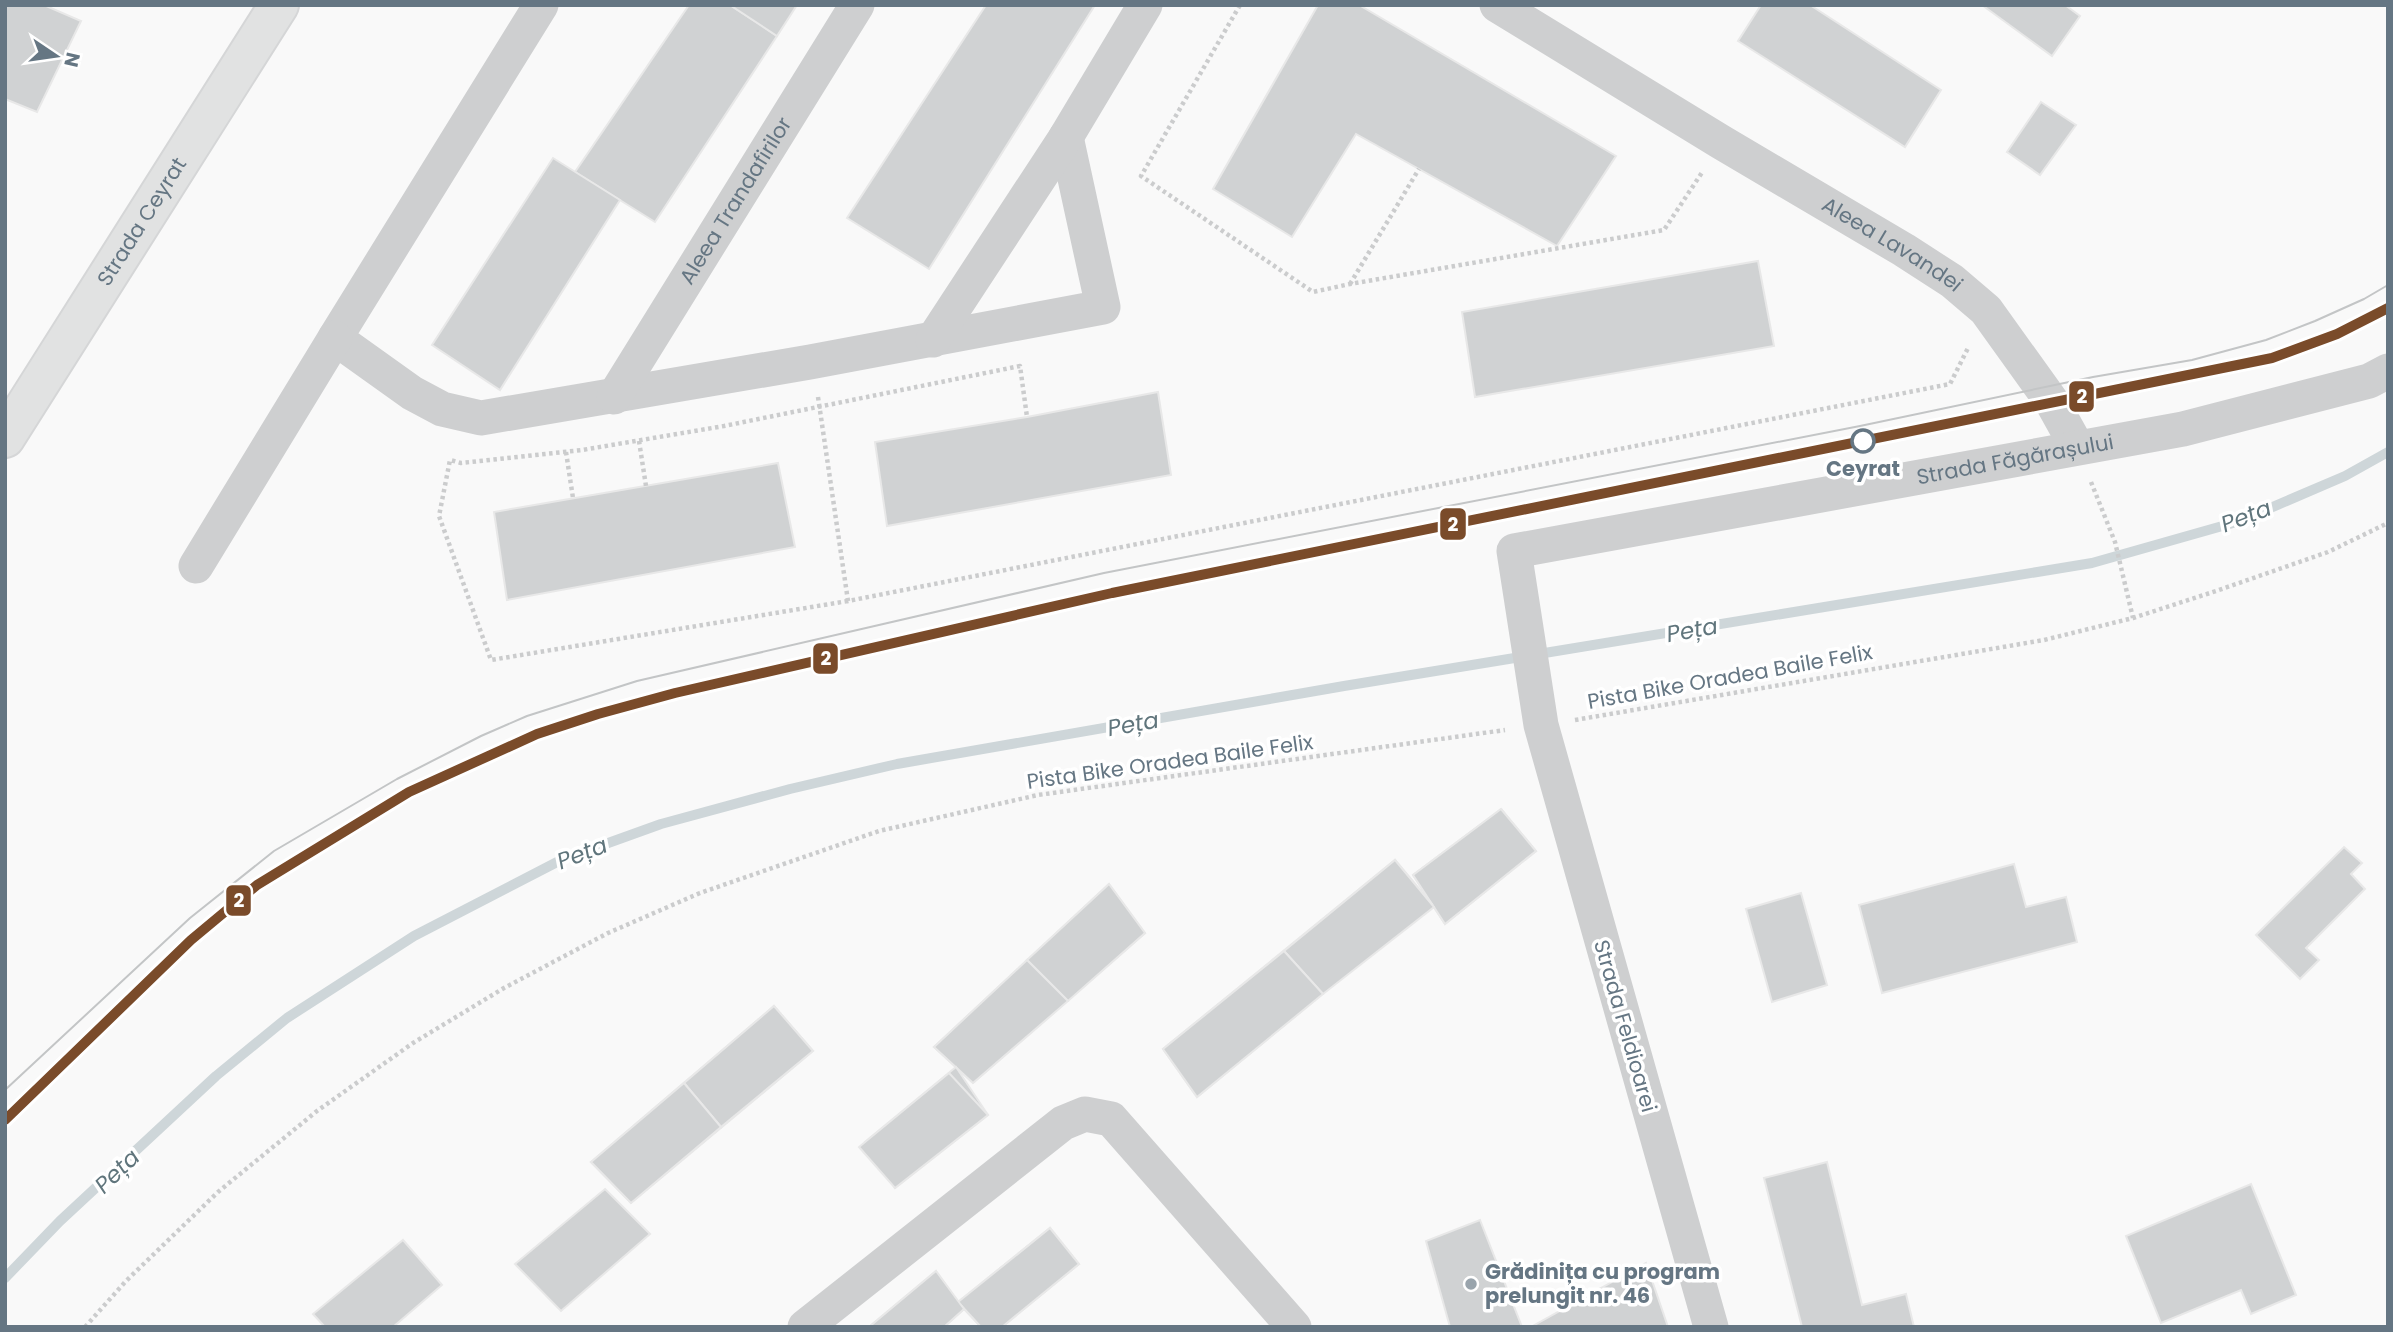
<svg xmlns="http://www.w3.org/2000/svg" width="2393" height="1332" font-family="Poppins,sans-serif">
<rect width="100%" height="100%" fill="#f9f9f9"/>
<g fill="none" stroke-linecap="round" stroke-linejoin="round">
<!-- stream -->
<polyline stroke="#ced6d9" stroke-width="10" points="5,1278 60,1221 216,1076 287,1018 414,936 561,860 661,824 790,789 897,764 1344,686 2092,563 2240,521 2345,476 2388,452"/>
</g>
<!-- building -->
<g fill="#d0d2d3" stroke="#e8e8e8" stroke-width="2">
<polygon points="5,5 44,5 81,21 37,112 5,99"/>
<polygon points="689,5 730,5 777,36 655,222 575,172"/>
<polygon points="730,5 797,5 777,36"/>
<polygon points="986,5 1095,5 929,269 847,218"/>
<polygon points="1318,5 1359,5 1616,156 1557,246 1356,134 1292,237 1213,189"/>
<polygon points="1761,5 1810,5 1941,90 1905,147 1738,41"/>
<polygon points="1982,5 2065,5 2080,16 2052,56"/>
<polygon points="2041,102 2076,125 2040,175 2007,152"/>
<polygon points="553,158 620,200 500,390 432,345"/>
<polygon points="1758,261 1774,346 1475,397 1462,312"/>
<polygon points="1158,392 1171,475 887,526 875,442 1027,417"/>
<polygon points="778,463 795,547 507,600 494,512"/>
<polygon points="1501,809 1536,851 1445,924 1413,875"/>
<polygon points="1501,809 1536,851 1445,924 1413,875"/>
<polygon points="2344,847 2362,863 2351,874 2365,889 2306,948 2319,960 2300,979 2256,935"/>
<polygon points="1395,860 1432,904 1197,1097 1163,1049"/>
<polygon points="1395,860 1434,907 1323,994 1284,951"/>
<polygon points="2014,864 2026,907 2066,897 2077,942 1882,993 1859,905"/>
<polygon points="1109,884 1145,933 973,1083 934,1047"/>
<polygon points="1109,884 1145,933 1068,1001 1027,960"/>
<polygon points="1801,893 1827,985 1772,1002 1746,909"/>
<polygon points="1284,951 1323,994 1197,1097 1163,1049"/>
<polygon points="1027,960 1068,1001 973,1083 934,1047"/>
<polygon points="774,1006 813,1051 631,1203 591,1162"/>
<polygon points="774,1006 813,1051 721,1127 684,1083"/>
<polygon points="956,1067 988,1115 895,1188 865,1142"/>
<polygon points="949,1073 988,1115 895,1188 859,1147"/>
<polygon points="684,1083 721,1127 631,1203 591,1162"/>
<polygon points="1827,1162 1862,1305 1906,1294 1914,1327 1802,1327 1764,1178"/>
<polygon points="2251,1184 2296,1295 2251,1314 2241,1290 2161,1323 2126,1236"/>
<polygon points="605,1189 650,1234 561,1311 515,1264"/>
<polygon points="1480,1220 1522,1327 1450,1327 1426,1241"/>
<polygon points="1050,1228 1079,1264 1002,1327 981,1327 964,1309 944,1327 869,1327 936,1271 958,1302"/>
<polygon points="1050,1228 1079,1264 1002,1327 981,1327 958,1302"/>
<polygon points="403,1240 442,1285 393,1327 325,1327 313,1314"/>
<polygon points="1646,1263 1668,1327 1531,1327"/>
<polygon points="936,1271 964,1309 944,1327 869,1327"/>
</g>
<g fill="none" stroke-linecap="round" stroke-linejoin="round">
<defs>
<g id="secondary">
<path id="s4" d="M5,438L279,5"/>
</g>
</defs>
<!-- secondary casing -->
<use href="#secondary" stroke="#d5d6d7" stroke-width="42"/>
<!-- path -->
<g stroke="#cbcccd" stroke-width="4.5" stroke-dasharray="3.5 3.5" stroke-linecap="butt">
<polyline points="1240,5 1141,176 1313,292 1350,284 1664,230 1703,171"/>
<polyline points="1350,284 1419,169"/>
<polyline points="818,397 848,601 1950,384 1968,348"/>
<polyline points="639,441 646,486"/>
<polyline points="566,452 573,498"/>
<polyline points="2091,482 2115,542 2133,618"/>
<polyline points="848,601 491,660 439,516 450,460 461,463 582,450 724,426 1020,366 1027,417"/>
<polyline points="1575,720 2044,640 2133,618 2216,591 2328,552 2388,523"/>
<polyline points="85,1327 126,1281 218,1192 317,1111 413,1043 504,988 608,933 700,893 879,831 1038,795 1505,730"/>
</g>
<!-- street -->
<g stroke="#cecfd0" stroke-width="35">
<polyline points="541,5 335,338 412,393 442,409 481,418 810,362 1103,307 1066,137"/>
<path id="s1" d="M1497,5L1721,142L1904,250L1952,281L1986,310L2052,402L2077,447"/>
<polyline points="933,340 1066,137 1145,5"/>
<path id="s2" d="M614,397L857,5"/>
<polyline points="196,566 335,338"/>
<polyline points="805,1327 1063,1123 1085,1114 1111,1119 1294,1327"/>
<path id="s3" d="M1711,1327L1541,725L1514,551L2183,429L2369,381L2388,371"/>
</g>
<!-- secondary -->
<use href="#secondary" stroke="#e1e2e2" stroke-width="38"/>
<!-- tram -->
<polyline stroke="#c3c5c6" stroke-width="2" points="5,1090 190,918 274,851 397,779 481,736 527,716 637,681 1104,573 1860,426 2093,377 2192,360 2266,340 2315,321 2364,299 2388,285"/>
<defs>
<polyline id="tram-1" points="5,1120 191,940 257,885 409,792 537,734 598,714 675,693 1112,593 2272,358 2337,334 2388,308"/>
</defs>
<!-- tram-1 casing -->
<use href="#tram-1" stroke="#fff" stroke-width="16"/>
<!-- tram-1 -->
<use href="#tram-1" stroke="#7a4b2a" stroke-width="10"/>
</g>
<!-- markers -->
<circle fill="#fff" stroke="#657683" stroke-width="3.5" cx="1863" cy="441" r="11"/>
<circle fill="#99a4ac" stroke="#fff" stroke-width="2.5" cx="1471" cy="1284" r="7"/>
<g text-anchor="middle" stroke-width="7" stroke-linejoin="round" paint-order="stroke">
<!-- street labels -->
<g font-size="21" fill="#657683" stroke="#fff">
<text dy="7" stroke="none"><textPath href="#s2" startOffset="231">Aleea Trandafirilor</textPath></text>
<text dy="7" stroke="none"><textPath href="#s4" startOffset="256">Strada Ceyrat</textPath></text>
<text dy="7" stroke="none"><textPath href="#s1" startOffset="462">Aleea Lavandei</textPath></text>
<text dy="7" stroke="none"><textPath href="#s3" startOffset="1311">Strada Făgărașului</textPath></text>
<text transform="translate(1730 677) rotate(-10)" y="7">Pista Bike Oradea Baile Felix</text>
<text transform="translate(1170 762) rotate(-8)" y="7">Pista Bike Oradea Baile Felix</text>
<text transform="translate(1625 1026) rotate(74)" y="7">Strada Feldioarei</text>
</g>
<!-- stop labels -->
<g font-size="21" font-weight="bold" fill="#657683" stroke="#fff">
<text x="1863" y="476">Ceyrat</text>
</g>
<!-- poi labels -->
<g font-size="21" font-weight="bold" fill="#657683" stroke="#fff" text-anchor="start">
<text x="1485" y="1279">Grădinița cu program<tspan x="1485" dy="24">prelungit nr. 46</tspan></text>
</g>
<!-- water labels -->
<g font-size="23" font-style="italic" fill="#60757c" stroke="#fff">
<text transform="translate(2246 516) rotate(-21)" y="8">Peța</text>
<text transform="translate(1692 630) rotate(-10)" y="8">Peța</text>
<text transform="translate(1133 724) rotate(-10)" y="8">Peța</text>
<text transform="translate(582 853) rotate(-21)" y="8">Peța</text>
<text transform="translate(117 1171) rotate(-44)" y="8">Peța</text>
</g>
</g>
<g stroke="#fff" stroke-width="2.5">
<rect x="2068" y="380" width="27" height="33" rx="7" fill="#7a4b2a"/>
<rect x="1439" y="507" width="28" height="34" rx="7" fill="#7a4b2a"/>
<rect x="812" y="642" width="27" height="33" rx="7" fill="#7a4b2a"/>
<rect x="225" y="884" width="27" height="33" rx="7" fill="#7a4b2a"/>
</g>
<g font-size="19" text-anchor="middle" font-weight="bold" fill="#fff">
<text x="2082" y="403">2</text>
<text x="1453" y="531">2</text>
<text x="826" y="665">2</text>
<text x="239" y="907">2</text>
</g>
<!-- border -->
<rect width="2393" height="1332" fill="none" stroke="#657683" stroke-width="14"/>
<!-- north arrow -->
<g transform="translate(56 56) rotate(103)" stroke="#ffffff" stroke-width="5" paint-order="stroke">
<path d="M0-5L12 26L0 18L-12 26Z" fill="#657683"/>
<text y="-10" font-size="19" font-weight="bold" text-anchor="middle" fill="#657683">N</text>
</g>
</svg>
